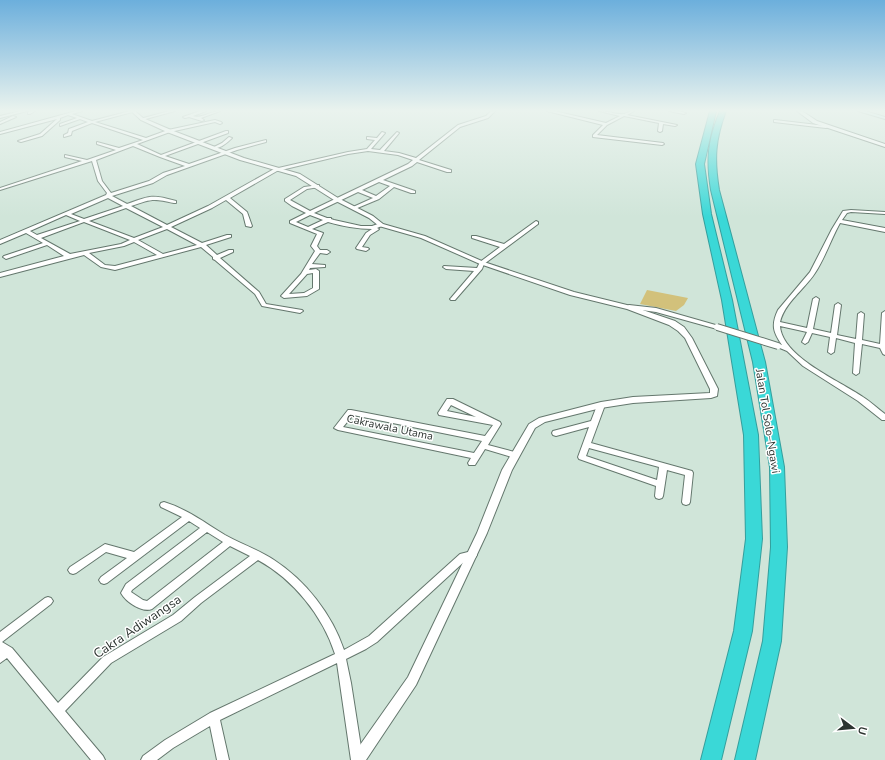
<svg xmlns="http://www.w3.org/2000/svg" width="885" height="760" font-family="'Nunito Sans',sans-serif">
<rect width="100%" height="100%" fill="#d0e5d9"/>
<!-- green -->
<polygon fill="#d2c17b" points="647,290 688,298 684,305 676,311 640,304"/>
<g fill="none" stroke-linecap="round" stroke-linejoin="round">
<defs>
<g id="minor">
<polygon points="21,111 27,111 0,118 0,116"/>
<polygon points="30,111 35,111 30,114 28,114 28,112"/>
<path d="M76,111H82L72,114L92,121L130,111H136L95,122L146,138L168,130L215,120L221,122L222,123L220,124L215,122L170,132L137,144L161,155L226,131H228V133L165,156L189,164L235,148L266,140V142L237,150L167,175L153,183L112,196L127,204C149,196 152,194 176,201V203H174C153,198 151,199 131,206L167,225L208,206L274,169L348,152L367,149L375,140L367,139V137L377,138L382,132L385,133L371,149L380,150L397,132L399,133L384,151L399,153L416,158L458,125L486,116L491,111H495L488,118L460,127L419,160L451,170V172H447L417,162L412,166L383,180L415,191V193H411L394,187L379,199L355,209L353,208V207L373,198L358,192L314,213L327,218H331V219L334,220L361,226H372L381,223L384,225L377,228L379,229L378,230L370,235L362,247L368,248L369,249L366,251L357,249L356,248L366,233L372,229C357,229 342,226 328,222L312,229L323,233L317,246L320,250H327L330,252L327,254L320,253L312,264L325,265V267L310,268L309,270L316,269L319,271V289L307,296L284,298L281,296L301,274L315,251L311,246L317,234L290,223V221L306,213L292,206L285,201V199L304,187L319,185V187L307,189L290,200L310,211L408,164L413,160L398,155L368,151L348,154L277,171L230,198L247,212L252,226L251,227L246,226L243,214L226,200L212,208L171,227L202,243L227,235H231V237L206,245L217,255L229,250H233V252L220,258L259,292L266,304L302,310L303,311L300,313L262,306L255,294L215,260L213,259V257L201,247L115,270L101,267L84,255L0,277V273L64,256L47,245L6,259L3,257L4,256L43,243L26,233L0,244V240L106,195L107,193L98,181L92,161L0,190V188L82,161L65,157V155L87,160L116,150L97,144V142L119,148L143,140L92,123L72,131L71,135L64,137V135L68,133L69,129L88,122L80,119L60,126V124L77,118L68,115L60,118V120L42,136L21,142L18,141L40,134L57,119L0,134V132ZM133,146L160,157L185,166L163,173L149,181L111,193L102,181L96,160ZM379,182L390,186L376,196L362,190ZM108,198L123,206L84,219L71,214ZM126,208L163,227L134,238L89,221ZM66,215L80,221L37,235L30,231ZM310,215L323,220L308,227L296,222ZM84,222L130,240L121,244L70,254L41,238ZM167,229L197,245L163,254L138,240ZM134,242L157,255L115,266L105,265L89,253L124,246ZM313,273V288L304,293L289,294L307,274Z"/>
<polygon points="169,111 175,111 142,120 140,119"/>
<path d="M200,111H206L193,116C201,119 211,111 220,111L201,118L204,120L202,121L189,117L185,118L183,117Z"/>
<path d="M547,111H554L606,123L620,116L599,111C606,111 618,115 624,114C628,113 629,111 634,111L627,115L677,125L675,126L663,124L662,131L660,132L658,131L659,123L624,116L607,125L597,135L663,143L664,144L662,145L593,137V135L603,125Z"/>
<polygon points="669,111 678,111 686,113 684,114"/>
<polygon points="13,116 16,117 0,124 0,122"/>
<polygon points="775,120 826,126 828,127 826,128 774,122 774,120"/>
<path d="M229,137L232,138C227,143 219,150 212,148L222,143Z"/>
<path d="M851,210L885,212V214L851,212L847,213L842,220L885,228V232L840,223C831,239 825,258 815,273C804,290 785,302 780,322L807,328L813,299L816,297L819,299L813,329L831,333L835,305L838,303L841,305L837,335L856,339L858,314L861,312L864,314L862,340L880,344L882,313L885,311V355L883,354L880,348L862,344L859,373L856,375L853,373L855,343L836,338L834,352L831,354L828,352L830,337L812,333L808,342L805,344L802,342L807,332L780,326C782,357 840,381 863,397C871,402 878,409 885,414V420H882L858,401L803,366L787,351L775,346L778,344L782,345C773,332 771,325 778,310L810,272L832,229L843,211Z"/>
<polygon points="536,221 538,222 538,224 484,264 482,269 455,300 451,300 450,299 451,298 474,271 446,269 443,267 444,266 477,268 480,262 500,247 472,238 472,236 476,236 504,244"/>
<polygon points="629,305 656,308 719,326 720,327 717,329 656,312 627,308 626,307"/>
<path d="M447,399H453L500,422L501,424L488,445L518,453L519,455L518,457L515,458L485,449L475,465H469L468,463L471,458L338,430L334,428L348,410H351L485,436L493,425L439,415L438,413ZM451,405L476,417L447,411ZM353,415L482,441L474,453L343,427Z"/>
<path d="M598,403H601L605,405L591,443L692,471L693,473L690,502L689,504L686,505L683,504L682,502L685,475L667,470L663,496L662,498L659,499L656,498L655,496L656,486L579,459L578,457L589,427L556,436L553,435L552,433L553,431L591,421ZM589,448L659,467L657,480L586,456Z"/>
<path d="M164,502C187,509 205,523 225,535C241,544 259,550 274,560C305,580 332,614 344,650L369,636L460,554L472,551L475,552L477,555L475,558L466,560L377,642L366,649L346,659L351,683L363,760H351L337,663L220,720L229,760H217L210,726L173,748L157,760H141L143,756L165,740L210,713L335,654C323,616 293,579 258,560L201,603L181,621L111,663L65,711L103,756L105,760H91L7,658L0,663V632L45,598L48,597L51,598L53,601L51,604L2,642L12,648L58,703L103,657L173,615L195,597L250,556L230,546L152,609C142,613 126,602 121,593L126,584L200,528L189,521L107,583L104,584L101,583L99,580L101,577L127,558L106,552L76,573L73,574L70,573L68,570L70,567L105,544L134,552L182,517L161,507L160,505L161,503ZM207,532L223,542L147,601L143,600L131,592L132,590Z"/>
</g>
<g id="tertiary">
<polygon points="131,111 135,111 143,118 171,130 244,158 300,174 338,198 373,216 383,224 425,236 484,262 574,292 631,306 675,321 684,327 692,338 718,389 717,396 711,398 633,403 601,408 545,422 535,428 512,470 487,533 416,685 366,760 351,760 353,755 408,677 477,533 502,470 529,424 539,418 601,402 633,397 710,393 710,389 685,338 678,331 669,325 627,309 570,295 480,264 421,238 379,226 369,218 334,200 296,176 240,160 167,132 141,120"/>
<polygon points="797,111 802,111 817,121 885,144 885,147 813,123"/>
</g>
<polygon id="secondary" points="858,111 865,111 885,117 885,119"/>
<g id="motorway">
<polygon points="710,111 716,111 704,164 711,214 732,300 758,435 762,539 752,631 721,760 701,760 734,631 746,539 744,435 722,300 703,214 696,164"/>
<path d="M720,111H726C715,140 714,159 719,190L765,362L784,467L787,547L781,641L755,760H735L763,641L771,547L770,467L753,362L711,190C706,159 708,140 720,111Z"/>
</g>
</defs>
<!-- minor casing -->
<use href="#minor" stroke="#64776d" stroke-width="2"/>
<!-- tertiary casing -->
<use href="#tertiary" stroke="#64776d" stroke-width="2"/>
<!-- secondary casing -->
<use href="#secondary" stroke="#64776d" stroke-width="2"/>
<!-- motorway casing -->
<use href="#motorway" stroke="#359f9d" stroke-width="2"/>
<!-- minor -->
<use href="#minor" fill="#fff" fill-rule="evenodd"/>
<!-- tertiary -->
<use href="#tertiary" fill="#fff" fill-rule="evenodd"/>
<!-- secondary -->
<use href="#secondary" fill="#c4f3f3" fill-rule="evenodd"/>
<!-- motorway -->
<use href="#motorway" fill="#3ad8d7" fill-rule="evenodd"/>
<defs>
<polyline id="minor-bridge" points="717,327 778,346"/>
</defs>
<!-- minor-bridge casing -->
<use href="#minor-bridge" stroke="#64776d" stroke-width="8" stroke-linecap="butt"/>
<!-- minor-bridge -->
<use href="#minor-bridge" stroke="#fff" stroke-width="6"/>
</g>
<!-- sky -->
<linearGradient id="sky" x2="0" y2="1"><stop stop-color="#6cafdc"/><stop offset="0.51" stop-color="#eaf3ee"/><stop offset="1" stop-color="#eaf3ee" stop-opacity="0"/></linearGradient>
<rect width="885" height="217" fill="url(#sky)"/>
<g text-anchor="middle" stroke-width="3" stroke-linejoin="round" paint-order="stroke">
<!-- street labels -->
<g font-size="11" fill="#2c3430" stroke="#fff">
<text transform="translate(768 421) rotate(81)" y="4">Jalan Tol Solo–Ngawi</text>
<text transform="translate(390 427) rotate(12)" y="4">Cakrawala Utama</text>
</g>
<!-- near-street labels -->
<g font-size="13" fill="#2c3430" stroke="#fff">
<text transform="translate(137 626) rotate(-34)" y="5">Cakra Adiwangsa</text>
</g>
</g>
<!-- north arrow -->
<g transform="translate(853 728) rotate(106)" stroke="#ffffff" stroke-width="3" paint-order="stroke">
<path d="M0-3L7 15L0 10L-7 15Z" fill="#2c3430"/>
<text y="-6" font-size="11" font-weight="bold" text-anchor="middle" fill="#2c3430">U</text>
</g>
</svg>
